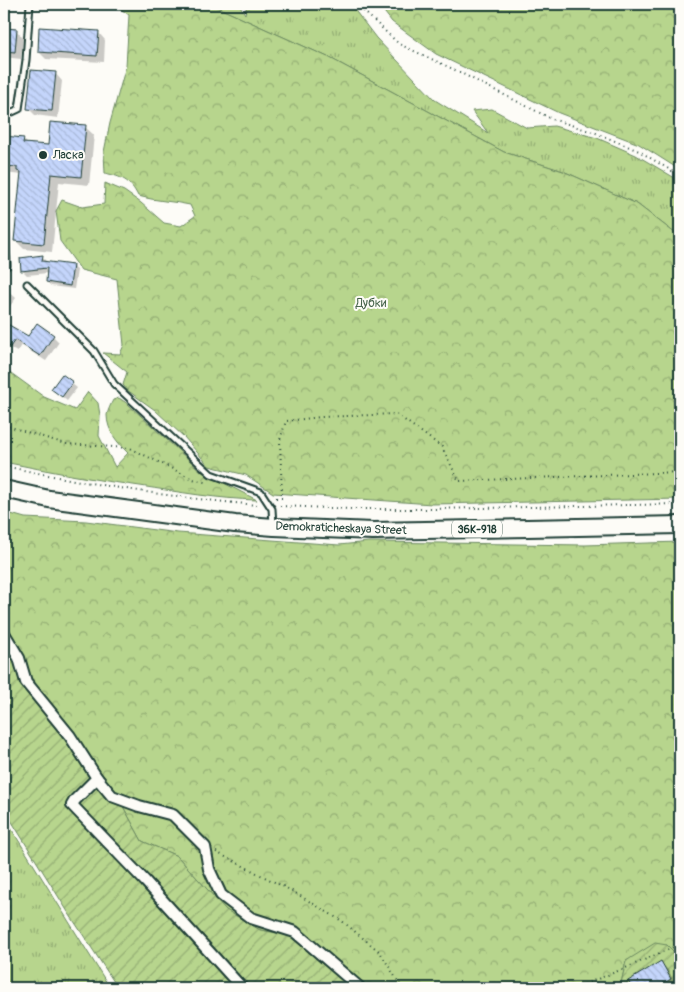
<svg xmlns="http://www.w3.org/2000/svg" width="684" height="992" font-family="Pangolin,sans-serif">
<defs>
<pattern id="grass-tufts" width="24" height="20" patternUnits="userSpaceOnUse" patternTransform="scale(1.25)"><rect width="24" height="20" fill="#b7d58d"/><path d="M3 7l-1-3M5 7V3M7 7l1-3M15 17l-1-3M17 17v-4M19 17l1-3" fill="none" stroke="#94ae74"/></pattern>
<pattern id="forest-crowns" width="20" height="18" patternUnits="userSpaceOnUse" patternTransform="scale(1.25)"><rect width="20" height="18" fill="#b7d58d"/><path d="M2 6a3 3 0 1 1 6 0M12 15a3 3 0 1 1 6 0" fill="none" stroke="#94ae74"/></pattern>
<pattern id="garden-furrows" width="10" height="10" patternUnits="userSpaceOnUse" patternTransform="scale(1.25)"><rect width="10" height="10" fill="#b7d58d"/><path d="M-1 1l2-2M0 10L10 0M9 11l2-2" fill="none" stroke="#94ae74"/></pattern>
<pattern id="building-back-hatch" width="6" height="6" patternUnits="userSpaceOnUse" patternTransform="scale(1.25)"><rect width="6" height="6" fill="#c4d5fb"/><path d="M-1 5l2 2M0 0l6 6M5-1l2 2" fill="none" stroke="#a8b8d8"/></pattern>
</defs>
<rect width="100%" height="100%" fill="#fdfcf7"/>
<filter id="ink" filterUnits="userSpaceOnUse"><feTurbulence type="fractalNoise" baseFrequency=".02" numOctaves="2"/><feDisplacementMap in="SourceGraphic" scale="10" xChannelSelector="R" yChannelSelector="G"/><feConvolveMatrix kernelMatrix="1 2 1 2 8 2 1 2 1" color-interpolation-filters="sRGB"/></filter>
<g filter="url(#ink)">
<!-- grass -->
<g fill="url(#grass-tufts)" stroke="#6b8960">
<polygon points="210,4 239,4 245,14 247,4 350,4 376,38 435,100 488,133 472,111 492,109 527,128 554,126 597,138 636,155 680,181 680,218 676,221 680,226 680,237 637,204 563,171 504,152 330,58"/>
<polygon points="4,817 110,988 4,988"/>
</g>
<!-- forest -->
<g fill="url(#forest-crowns)" stroke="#6b8960">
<path d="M114,4H210L330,58L504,152L563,171L637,204L680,237V499L432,504L273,493L246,475L209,466L184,437L155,410L127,390L123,385L127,372L103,353L120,354L124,345L117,279L81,270L60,241L56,211L62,200L82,207L104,204L105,183L124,191L141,203L164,223L181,226L195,216L190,205C173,201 155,201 138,196C130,180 122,177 105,173L104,152L110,123L126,66L129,15Z"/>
<polygon points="378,4 680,4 680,170 639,144 559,113 436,54 392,22"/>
<path d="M4,368L44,397L75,410L88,392L98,403L100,415L99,436L115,467L128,453C118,443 107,431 107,415C108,410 111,404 113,400L119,398L128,404L202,472L257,500C218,499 179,492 140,486C94,480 49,471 4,462Z"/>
<polygon points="4,512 25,518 86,521 178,533 339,545 369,542 585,545 680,542 680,956 678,956 667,945 626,961 620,988 352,988 289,935 260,930 226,910 177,856 142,841 120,801 82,745 14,658 4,619"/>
</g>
<!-- garden -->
<g fill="url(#garden-furrows)" stroke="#6b8960">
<polygon points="4,643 57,715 82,745 120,801 142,841 177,856 226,910 260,930 288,935 352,988 118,988 68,912 4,809"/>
<polygon points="655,943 667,945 678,956 680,956 680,988 620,988 626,961"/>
</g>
<!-- shadow -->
<g fill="#0003">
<polygon points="4,29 16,30 23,38 21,59 4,57"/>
<polygon points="98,32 105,40 104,62 46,59 39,52"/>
<polygon points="55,73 62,81 58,118 35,115 28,108"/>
<polygon points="85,127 94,135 89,185 59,182 52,252 24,249 15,240 22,175 4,173 4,138 23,139 28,144 49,146"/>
<polygon points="42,257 47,262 72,266 77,270 74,289 51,286 47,282 48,273 27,275 22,270"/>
<polygon points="4,287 16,298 4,314"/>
<polygon points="4,324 28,338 53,336 59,342 46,361 21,345 17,352 4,345"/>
<polygon points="62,376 77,388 67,401 53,389"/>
<polygon points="661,963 668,970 677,986 674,988 634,988 630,981"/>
</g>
<!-- building -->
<g fill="url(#building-back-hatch)" stroke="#1f3d34">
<polygon points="39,27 99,31 97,56 38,52"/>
<polygon points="4,28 17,29 15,52 4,51"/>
<polygon points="31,70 56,72 52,111 27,109"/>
<polygon points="50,122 86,125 81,177 51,174 44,244 14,241 21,172 17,171 17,167 4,166 4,136 24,138 23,143 48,145"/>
<polygon points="43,255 42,261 73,265 70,286 46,282 47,268 21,271 20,258"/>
<polygon points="4,322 28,336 37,323 54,335 40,356 15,340 10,347 4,343"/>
<polygon points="62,374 73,382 62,397 51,389"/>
<polygon points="661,961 671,979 655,988 632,988 628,981"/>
</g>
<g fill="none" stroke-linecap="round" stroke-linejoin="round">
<defs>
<g id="lane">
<polyline points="4,116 19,109 26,60 30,4"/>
<polyline points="4,214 5,218 7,266"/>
<polyline points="27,284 94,351 114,384 211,474 261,492 272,509 273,524"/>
</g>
<g id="street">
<polyline points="4,633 19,658 26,682 70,736 97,778 75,800 72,805 146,882 242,988"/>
<polyline points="97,778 112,796 139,806 173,815 205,847 209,869 221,895 251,918 295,932 360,988"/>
</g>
<polyline id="primary" points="4,489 49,499 235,524 274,527 373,531 680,525"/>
</defs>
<!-- lane casing -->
<use href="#lane" stroke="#1f3d34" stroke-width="9"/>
<!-- street casing -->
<use href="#street" stroke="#1f3d34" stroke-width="14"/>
<!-- primary casing -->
<use href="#primary" stroke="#1f3d34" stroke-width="20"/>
<!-- path -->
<g stroke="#1f3d34" stroke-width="2" stroke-dasharray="1 4" stroke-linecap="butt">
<polyline points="356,4 399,44 453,69 552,119 596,133 639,151 680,176"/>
<polyline points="4,425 66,444 130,448 193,479 208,483"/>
<path d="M4,466C88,484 172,498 258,505"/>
<polyline points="276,498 282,498 280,440 286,421 321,417 396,414 442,447 459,481 680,472"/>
<polyline points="280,506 353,509 431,509 680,504"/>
<polyline points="216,852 292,891 342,921 380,952 402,988"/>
<polyline points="575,988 633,965 680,944"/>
</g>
<!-- lane -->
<use href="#lane" stroke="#fdfcf7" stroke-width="5"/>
<!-- street -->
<use href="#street" stroke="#fdfcf7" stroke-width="10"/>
<!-- primary -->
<use href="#primary" stroke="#fdfcf7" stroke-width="16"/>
</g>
</g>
<!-- markers -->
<circle fill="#1f3d34" stroke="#fdfcf7" stroke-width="2" cx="43" cy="155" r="5"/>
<g text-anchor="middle" stroke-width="4" stroke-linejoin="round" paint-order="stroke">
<!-- shield labels -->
<rect fill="#fdfcf7" stroke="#62766e" stroke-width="1" x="452" y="520.5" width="50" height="17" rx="4"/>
<g font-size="11" font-weight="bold" fill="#1f3d34">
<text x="477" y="533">36К-918</text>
</g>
<!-- poi labels -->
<g font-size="12" fill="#1f3d34" stroke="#fdfcf7" text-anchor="start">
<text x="53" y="159">Ласка</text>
</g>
<!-- park labels -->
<g font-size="12" fill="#45634a" stroke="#fdfcf7">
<text x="371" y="307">Дубки</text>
</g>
<!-- street labels -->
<g font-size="12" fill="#1f3d34" stroke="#fdfcf7">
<text transform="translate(341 528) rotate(2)" y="4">Demokraticheskaya Street</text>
</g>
</g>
<!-- margin -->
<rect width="684" height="992" fill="none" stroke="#fdfcf7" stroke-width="20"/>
<rect x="10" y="10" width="664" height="972" fill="none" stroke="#1f3d34" stroke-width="2" filter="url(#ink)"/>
</svg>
